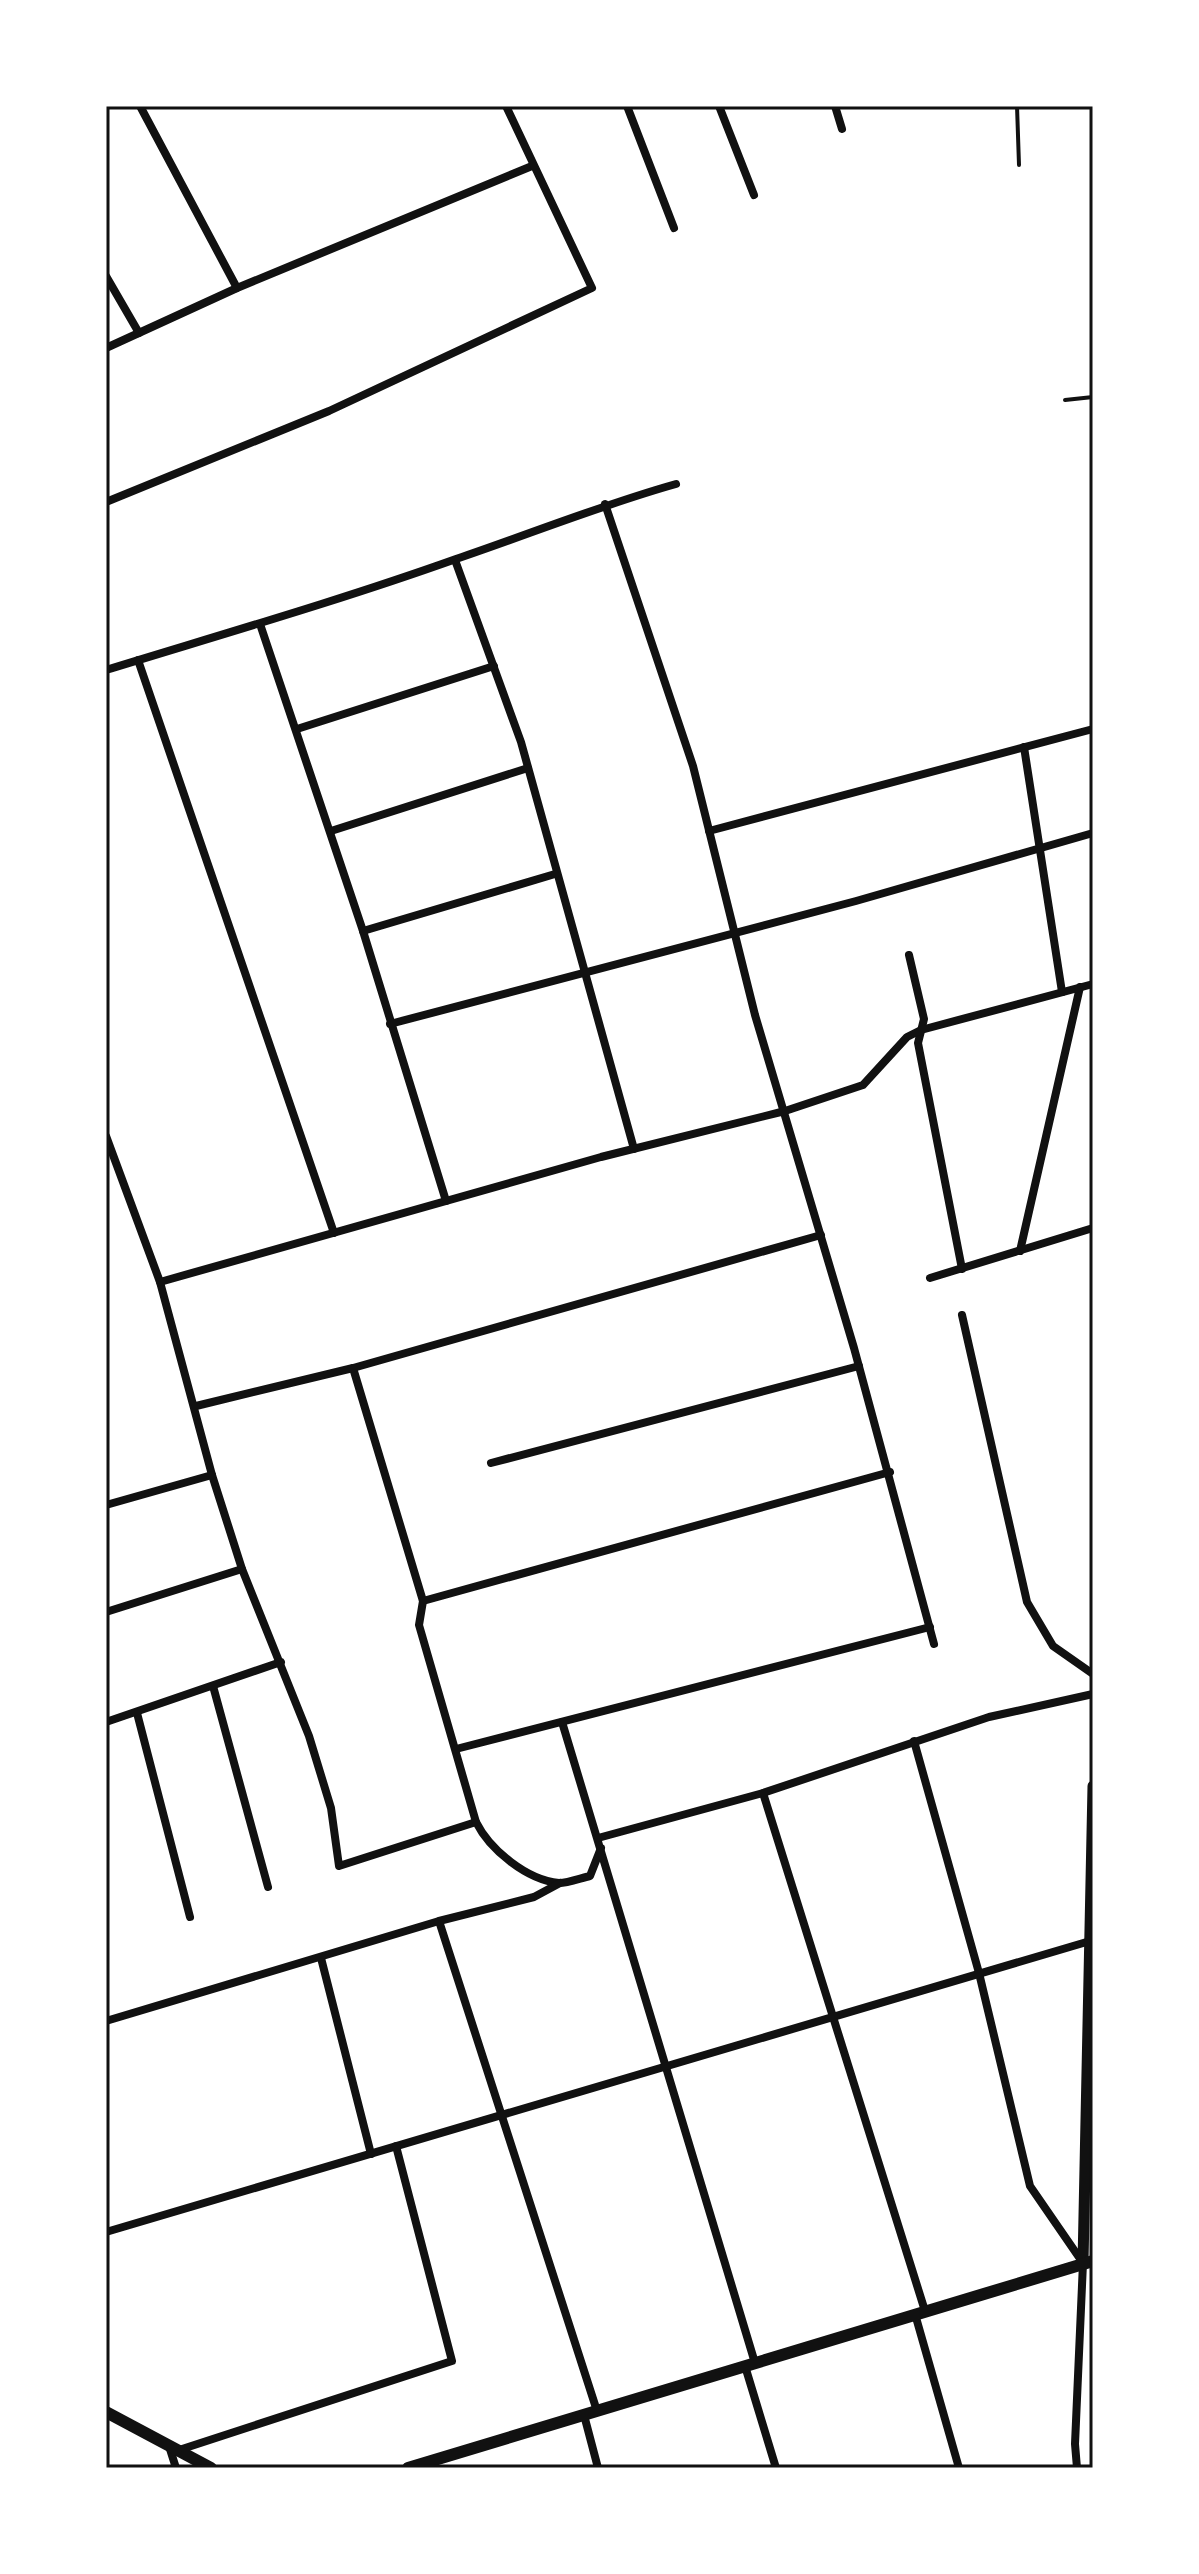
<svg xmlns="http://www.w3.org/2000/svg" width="1199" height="2574" font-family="Rubik,sans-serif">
<rect width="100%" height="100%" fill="#fff"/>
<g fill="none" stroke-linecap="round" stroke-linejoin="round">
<!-- service -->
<g stroke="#111" stroke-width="4">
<polyline points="1017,106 1019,165"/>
<polyline points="1065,400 1093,397"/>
</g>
<!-- minor -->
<g stroke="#111" stroke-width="8">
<polyline points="140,106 237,288"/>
<polyline points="627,106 674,228"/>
<polyline points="719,106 754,195"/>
<polyline points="835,106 842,129"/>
<polyline points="106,276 139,333"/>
<polyline points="106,348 237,288 532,166"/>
<polyline points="106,502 329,411 592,288 506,106"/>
<polyline points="605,504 693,766 755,1015 854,1348 934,1644"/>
<polyline points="455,560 521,742 634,1149"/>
<polyline points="260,624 363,931 446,1201"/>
<polyline points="138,660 334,1233"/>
<path d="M106,670C223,634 341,600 456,559C530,534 601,505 676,484"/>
<polyline points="297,729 494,666"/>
<polyline points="1024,747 1062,992"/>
<polyline points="331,831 528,768"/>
<polyline points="709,831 1093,729"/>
<polyline points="363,931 555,874"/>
<polyline points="909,955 924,1019 918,1043 962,1269"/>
<polyline points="390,1024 856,901 1093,833"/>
<path d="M106,1136L160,1282L212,1475L242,1569L309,1736L331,1808L339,1866L476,1822C490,1850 527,1880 559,1883C568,1883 581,1878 590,1876L601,1848"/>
<polyline points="1020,1251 1080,987"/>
<polyline points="930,1278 1093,1228"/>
<polyline points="160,1282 601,1157 785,1111 863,1085 907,1037 921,1030 1093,984"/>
<polyline points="962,1315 1027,1602 1053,1646 1093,1674"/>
<polyline points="353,1368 423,1601 419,1625 476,1822"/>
<polyline points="196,1406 353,1368 821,1235"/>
<polyline points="491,1463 859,1366"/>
<polyline points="106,1505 212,1475"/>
<polyline points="423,1601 890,1472"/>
<polyline points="106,1612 242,1569"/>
<polyline points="213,1686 268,1887"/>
<polyline points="137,1713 190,1917"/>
<polyline points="106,1722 281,1662"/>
<polyline points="562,1722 755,2363"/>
<polyline points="914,1741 979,1973 1030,2186 1083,2263 1075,2444 1077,2468"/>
<polyline points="456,1749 930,1627"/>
<polyline points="763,1793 925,2311"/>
<polyline points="598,1838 763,1793 989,1717 1093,1694"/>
<polyline points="439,1921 597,2411"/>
<polyline points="321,1958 371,2154"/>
<polyline points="106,2021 439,1921 534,1897 560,1883"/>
<polyline points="106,2232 1090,1941"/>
<polyline points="915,2314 959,2468"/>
<polyline points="745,2366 776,2468"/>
<polyline points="584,2415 598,2468"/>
<polyline points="169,2446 176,2468"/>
<polyline points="179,2450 452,2361 396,2146"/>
</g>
<!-- tertiary -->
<polyline stroke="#111" stroke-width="11" points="1083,2263 1093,1786"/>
<!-- secondary -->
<g stroke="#111" stroke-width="12">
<polyline points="106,2412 211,2468"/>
<polyline points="408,2468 1093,2261"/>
</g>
</g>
<!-- border -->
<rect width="1199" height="2574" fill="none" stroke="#ffffff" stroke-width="216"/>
<rect x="108" y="108" width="983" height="2358" fill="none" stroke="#111" stroke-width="3"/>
</svg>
